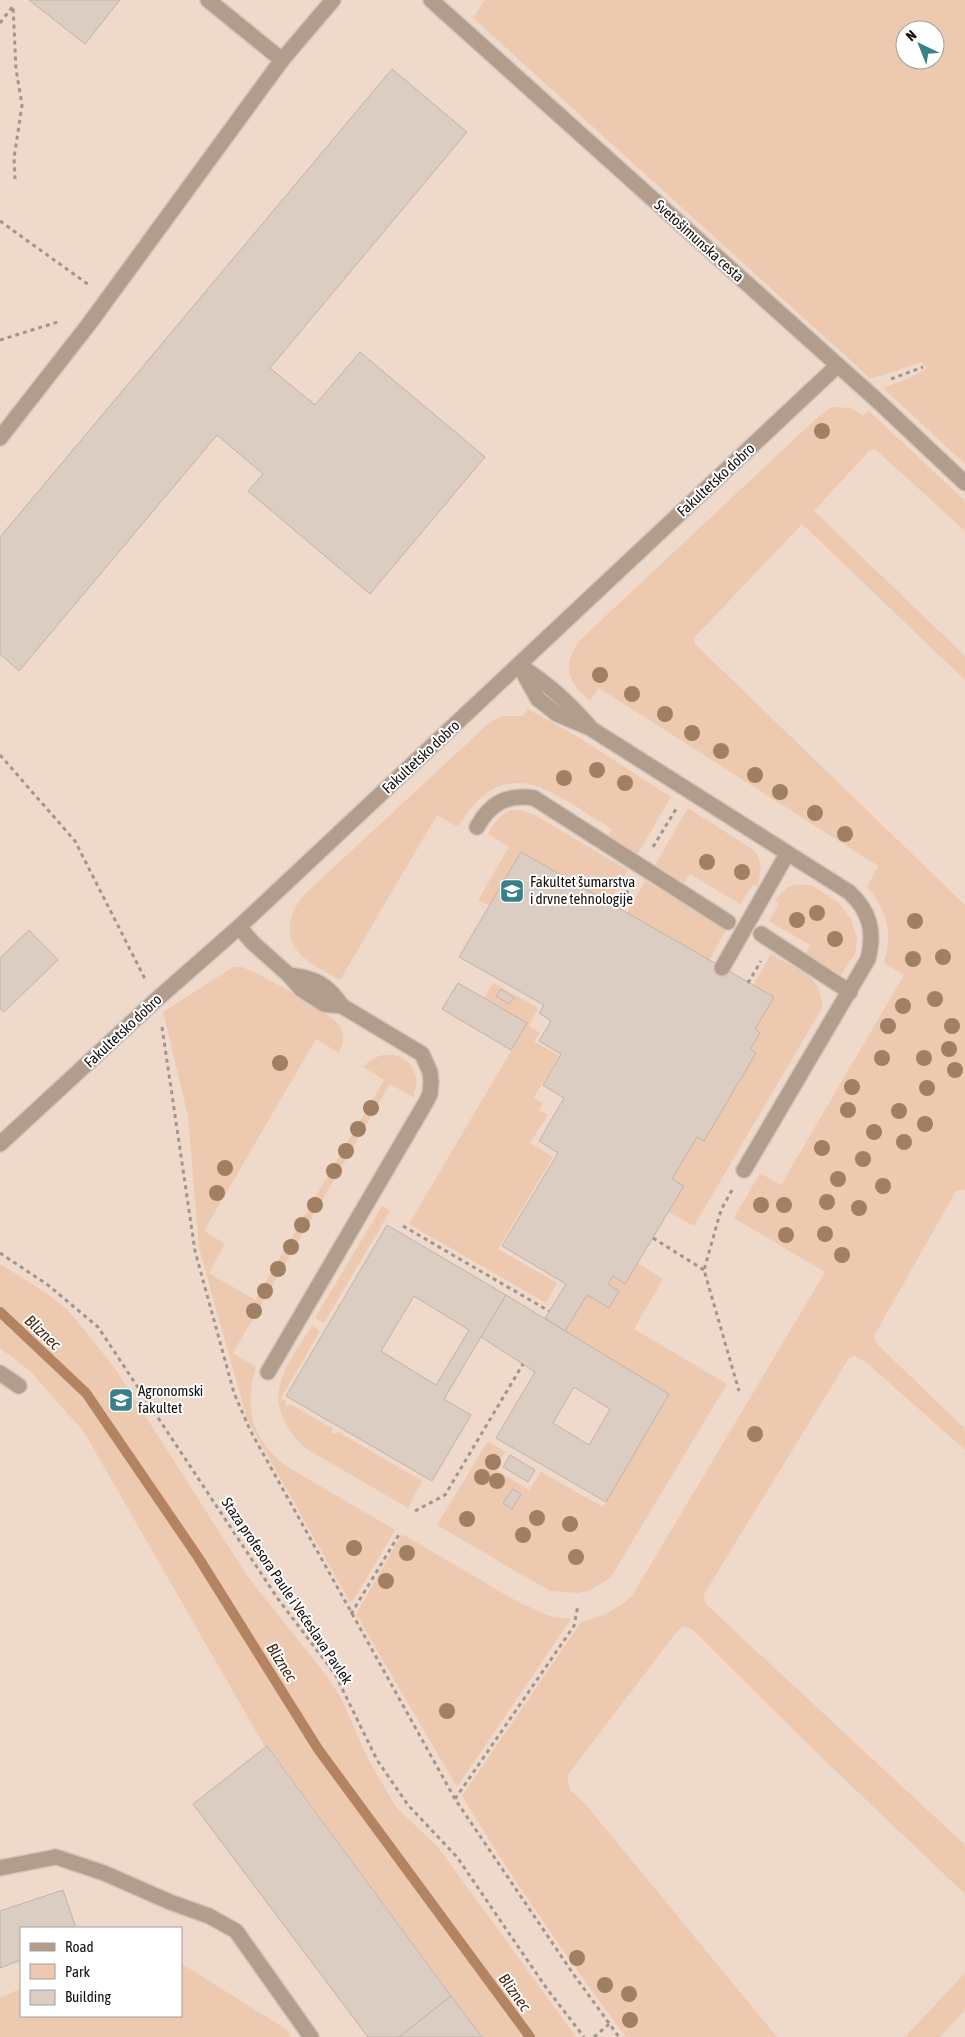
<svg xmlns="http://www.w3.org/2000/svg" width="965" height="2037" font-family="'Asap Condensed',sans-serif">
<rect width="100%" height="100%" fill="#f6e7dd"/>
<!-- built -->
<path fill="#efd9ca" fill-rule="evenodd" d="M0,0H965V2037H291L286,2029L181,1963V1928H21V1988L0,1998ZM905,30H935V60H905Z"/>
<!-- green -->
<g fill="#edc9b0" fill-rule="evenodd">
<path d="M485,0H965V464L883,388L914,376L927,368L921,362L880,376L870,378L473,18ZM905,30H935V60H905Z"/>
<path d="M832,407L851,408L863,416L869,411L965,501V531L875,449L869,451L814,511L965,656V680L802,524L694,638L695,644L965,905V1190L956,1191L874,1336L876,1343L965,1429V1450L867,1363L855,1356L849,1358L704,1594L705,1603L710,1608L965,1845V1894L819,1755L692,1629L684,1626L678,1630L567,1776L570,1790L587,1806L777,2037H626C568,1959 512,1879 462,1796L581,1622C601,1617 617,1610 632,1596L825,1272L734,1218L760,1173L781,1185L904,975L885,964L884,961C894,933 886,908 867,887L878,866L599,688L590,701C568,683 562,666 579,641L818,417Z"/>
<path d="M528,709L578,737L671,797L637,855L607,837L612,829C553,794 506,747 458,827L437,815L340,980C328,973 313,966 303,957C282,938 288,913 305,894L489,723L502,716H523Z"/>
<path d="M688,808L752,849C763,859 762,873 757,886L753,885L740,904L690,874L684,883L655,865Z"/>
<path d="M513,810H520L531,813L628,870L609,903L521,852L489,905L478,900L509,847L488,834C495,823 499,814 513,810Z"/>
<polygon points="645,881 727,928 709,961 627,913"/>
<polygon points="796,884 813,886 840,904 851,919 857,938 856,947 855,954 841,975 805,954 810,945 769,921 779,903 775,900 788,887"/>
<path d="M771,954C797,970 823,975 822,1008L694,1226L668,1212L672,1179L697,1137L704,1141L756,1053L750,1049L760,1033L755,1029L773,998L753,986Z"/>
<path d="M233,967H242L254,972C274,983 330,1010 340,1027C345,1036 343,1044 339,1053L316,1039L204,1231L225,1244L209,1273L255,1300L384,1080L363,1067C388,1039 428,1062 413,1097L390,1084L233,1353L256,1367C243,1407 252,1440 286,1466L395,1530L354,1599L350,1602L247,1419L199,1248L188,1116L163,1012Z"/>
<polygon points="493,983 538,1008 529,1026 540,1033 534,1041 559,1056 534,1097 543,1104 539,1110 548,1115 530,1143 553,1157 498,1249 557,1283 546,1303 409,1224 527,1024 484,998"/>
<polygon points="382,1206 390,1211 324,1323 315,1318"/>
<polygon points="638,1263 663,1279 634,1329 727,1384 611,1577 591,1590 577,1593 551,1591 529,1579 437,1525 488,1441 505,1452 495,1469 529,1490 541,1472 603,1507 669,1394 565,1331 587,1295 609,1308 619,1291 608,1284 613,1276 625,1284"/>
<polygon points="0,1264 46,1293 68,1310 114,1367 248,1577 329,1679 342,1700 366,1755 390,1797 397,1808 438,1847 576,2037 482,2037 268,1746 265,1747 84,1432 30,1371 0,1348"/>
<path d="M312,1326L320,1331L281,1398L286,1401L285,1404L289,1407L290,1404L333,1429L331,1432L335,1434L338,1432L422,1481L408,1508L305,1448C259,1401 281,1373 312,1326Z"/>
<polygon points="402,1534 520,1603 552,1617 571,1619 457,1787 356,1614"/>
<polygon points="181,1963 286,2029 291,2037 0,2037 0,1998 21,1988 21,2016 181,2016"/>
<polygon points="965,1973 965,2010 940,2037 905,2037"/>
</g>
<g fill="none" stroke-linecap="round" stroke-linejoin="round">
<!-- stream -->
<polyline stroke="#b48361" stroke-width="10" points="0,1312 86,1393 198,1557 318,1749 530,2037"/>
</g>
<!-- building -->
<g fill="#dccdc3" stroke="#c1b3a9" fill-rule="evenodd">
<polygon points="29,0 120,0 85,44"/>
<polygon points="392,69 467,132 270,368 315,405 360,352 485,457 370,594 248,491 263,474 217,435 19,671 0,654 0,537"/>
<polygon points="521,852 774,997 755,1029 760,1033 750,1049 756,1053 704,1141 697,1137 672,1179 684,1186 625,1284 613,1276 608,1284 619,1291 609,1308 587,1295 565,1331 545,1318 566,1284 502,1246 558,1153 539,1141 564,1098 543,1085 561,1054 539,1041 551,1021 539,1013 544,1005 459,957"/>
<polygon points="29,930 58,960 4,1012 0,1009 0,958"/>
<polygon points="458,983 527,1023 511,1050 442,1009"/>
<polygon points="501,989 514,998 509,1004 496,996"/>
<path d="M387,1225L506,1295L444,1399L471,1415L432,1481L286,1396ZM414,1296L469,1330L436,1385L381,1351Z"/>
<path d="M506,1295L669,1394L606,1502L496,1438L535,1372L481,1337ZM574,1387L610,1409L589,1445L553,1423Z"/>
<polygon points="510,1455 535,1470 528,1482 503,1467"/>
<polygon points="513,1489 521,1494 512,1509 503,1503"/>
<polygon points="267,1746 451,1996 399,2037 368,2037 193,1804"/>
<polygon points="63,1890 76,1928 21,1928 21,1960 0,1968 0,1911"/>
<polygon points="451,1996 482,2037 399,2037"/>
</g>
<g fill="none" stroke-linecap="round" stroke-linejoin="round">
<defs>
<g id="minor">
<polyline points="208,0 282,60"/>
<polyline points="431,0 880,403 965,483"/>
<polyline points="0,438 89,324 282,60 333,0"/>
<path d="M519,665L538,699L557,714L590,728L849,892C870,911 875,932 868,959L744,1170"/>
<path d="M522,667C550,686 567,701 589,726"/>
<path d="M477,827C490,803 507,794 534,798L728,922"/>
<polyline points="239,927 253,943 289,975 302,990 324,1004 342,1006 422,1054 430,1072 431,1082 430,1094 426,1102 268,1372"/>
<polyline points="761,934 850,992"/>
<polyline points="722,968 787,854"/>
<path d="M289,975C315,978 327,984 342,1006"/>
<polyline points="0,1144 156,1000 239,927 837,366"/>
<polyline points="0,1373 19,1386"/>
<polyline points="0,1868 56,1857 104,1873 170,1902 209,1916 236,1931 311,2037"/>
</g>
</defs>
<!-- minor casing -->
<use href="#minor" stroke="#d2c4bc" stroke-width="18"/>
<!-- path -->
<g stroke="#a1968e" stroke-width="3" stroke-dasharray="4 4" stroke-linecap="butt">
<polyline points="0,23 13,6 16,69 22,105 14,158 15,179"/>
<polyline points="0,221 89,285"/>
<polyline points="0,340 61,321"/>
<polyline points="891,379 923,367"/>
<polyline points="0,755 75,841 145,979"/>
<polyline points="653,847 676,809"/>
<polyline points="618,908 630,887"/>
<polyline points="748,983 761,961"/>
<polyline points="162,1027 195,1251 234,1393 250,1430 455,1799 574,1975 619,2037"/>
<polyline points="732,1190 721,1210 704,1270 739,1391"/>
<polyline points="403,1226 549,1311"/>
<polyline points="653,1238 704,1270"/>
<polyline points="0,1253 48,1285 98,1327 278,1599 335,1674 377,1760 408,1805 457,1857 547,1989 584,2037"/>
<polyline points="415,1511 445,1495 523,1364"/>
<polyline points="351,1614 400,1533"/>
<polyline points="455,1799 574,1626 578,1605"/>
<polyline points="594,2037 609,2024"/>
</g>
<!-- minor -->
<use href="#minor" stroke="#b29c8c" stroke-width="15"/>
</g>
<!-- trees -->
<g fill="#a07f63">
<circle cx="822" cy="431" r="8"/>
<circle cx="600" cy="675" r="8"/>
<circle cx="632" cy="694" r="8"/>
<circle cx="665" cy="714" r="8"/>
<circle cx="692" cy="733" r="8"/>
<circle cx="721" cy="751" r="8"/>
<circle cx="597" cy="770" r="8"/>
<circle cx="755" cy="775" r="8"/>
<circle cx="564" cy="778" r="8"/>
<circle cx="625" cy="783" r="8"/>
<circle cx="780" cy="792" r="8"/>
<circle cx="815" cy="813" r="8"/>
<circle cx="845" cy="834" r="8"/>
<circle cx="707" cy="862" r="8"/>
<circle cx="742" cy="872" r="8"/>
<circle cx="817" cy="913" r="8"/>
<circle cx="797" cy="920" r="8"/>
<circle cx="915" cy="921" r="8"/>
<circle cx="835" cy="939" r="8"/>
<circle cx="943" cy="957" r="8"/>
<circle cx="913" cy="959" r="8"/>
<circle cx="935" cy="999" r="8"/>
<circle cx="903" cy="1006" r="8"/>
<circle cx="888" cy="1026" r="8"/>
<circle cx="952" cy="1026" r="8"/>
<circle cx="949" cy="1049" r="8"/>
<circle cx="882" cy="1058" r="8"/>
<circle cx="924" cy="1058" r="8"/>
<circle cx="280" cy="1063" r="8"/>
<circle cx="955" cy="1070" r="8"/>
<circle cx="852" cy="1087" r="8"/>
<circle cx="927" cy="1088" r="8"/>
<circle cx="371" cy="1108" r="8"/>
<circle cx="848" cy="1110" r="8"/>
<circle cx="899" cy="1111" r="8"/>
<circle cx="925" cy="1124" r="8"/>
<circle cx="358" cy="1129" r="8"/>
<circle cx="874" cy="1132" r="8"/>
<circle cx="904" cy="1142" r="8"/>
<circle cx="822" cy="1148" r="8"/>
<circle cx="346" cy="1151" r="8"/>
<circle cx="863" cy="1159" r="8"/>
<circle cx="225" cy="1168" r="8"/>
<circle cx="334" cy="1171" r="8"/>
<circle cx="838" cy="1179" r="8"/>
<circle cx="883" cy="1186" r="8"/>
<circle cx="217" cy="1193" r="8"/>
<circle cx="827" cy="1202" r="8"/>
<circle cx="315" cy="1205" r="8"/>
<circle cx="761" cy="1205" r="8"/>
<circle cx="784" cy="1205" r="8"/>
<circle cx="859" cy="1208" r="8"/>
<circle cx="302" cy="1225" r="8"/>
<circle cx="825" cy="1234" r="8"/>
<circle cx="786" cy="1235" r="8"/>
<circle cx="291" cy="1247" r="8"/>
<circle cx="842" cy="1255" r="8"/>
<circle cx="278" cy="1269" r="8"/>
<circle cx="265" cy="1291" r="8"/>
<circle cx="254" cy="1311" r="8"/>
<circle cx="755" cy="1434" r="8"/>
<circle cx="493" cy="1462" r="8"/>
<circle cx="482" cy="1477" r="8"/>
<circle cx="497" cy="1481" r="8"/>
<circle cx="537" cy="1518" r="8"/>
<circle cx="467" cy="1519" r="8"/>
<circle cx="570" cy="1524" r="8"/>
<circle cx="523" cy="1535" r="8"/>
<circle cx="354" cy="1548" r="8"/>
<circle cx="407" cy="1553" r="8"/>
<circle cx="576" cy="1557" r="8"/>
<circle cx="386" cy="1581" r="8"/>
<circle cx="447" cy="1711" r="8"/>
<circle cx="577" cy="1958" r="8"/>
<circle cx="605" cy="1985" r="8"/>
<circle cx="629" cy="1994" r="8"/>
<circle cx="630" cy="2020" r="8"/>
</g>
<!-- icons -->
<defs>
<symbol id="university-square" viewBox="-11 -11 22 22"><rect x="-9" y="-9" width="18" height="18" rx="4" fill="#398189" stroke="#fff"/><path d="M0-5L7-2L0 1L-7-2ZM-4 1L0 2.5L4 1V4Q0 6-4 4Z" fill="#fff"/></symbol>
</defs>
<g fill-rule="evenodd">
<use href="#university-square" x="498" y="877" width="28" height="28"/>
<use href="#university-square" x="107" y="1386" width="28" height="28"/>
</g>
<g text-anchor="middle" stroke-width="4" stroke-linejoin="round" paint-order="stroke">
<!-- street labels -->
<g font-size="15" fill="#140f0c" stroke="#fff">
<text transform="translate(699 241) rotate(42)" y="5">Svetošimunska cesta</text>
<text transform="translate(716 480) rotate(-43)" y="5">Fakultetsko dobro</text>
<text transform="translate(421 757) rotate(-43)" y="5">Fakultetsko dobro</text>
<text transform="translate(123 1031) rotate(-43)" y="5">Fakultetsko dobro</text>
<text transform="translate(287 1591) rotate(56)" y="5">Staza profesora Paule i Većeslava Pavlek</text>
</g>
<!-- poi labels -->
<g font-size="15" fill="#140f0c" stroke="#fff" text-anchor="start">
<text x="530" y="887">Fakultet šumarstva<tspan x="530" dy="17">i drvne tehnologije</tspan></text>
<text x="138" y="1396">Agronomski<tspan x="138" dy="17">fakultet</tspan></text>
</g>
<!-- water labels -->
<g font-size="16" font-style="italic" fill="#4a280c" stroke="#fff">
<text transform="translate(43 1332) rotate(43)" y="6">Bliznec</text>
<text transform="translate(282 1662) rotate(58)" y="6">Bliznec</text>
<text transform="translate(515 1992) rotate(54)" y="6">Bliznec</text>
</g>
</g>
<!-- legend -->
<rect x="20" y="1927" width="162" height="90" fill="#ffffff" stroke="#a19f9e"/>
<rect x="30" y="1943" width="25" height="8" fill="#b29c8c" stroke="#a19f9e"/>
<text x="65" y="1952" font-size="15" fill="#140f0c">Road</text>
<rect x="30" y="1964" width="25" height="15" fill="#edc9b0" stroke="#a19f9e"/>
<text x="65" y="1977" font-size="15" fill="#140f0c">Park</text>
<rect x="30" y="1990" width="25" height="15" fill="#dccdc3" stroke="#a19f9e"/>
<text x="65" y="2002" font-size="15" fill="#140f0c">Building</text>
<!-- north arrow -->
<g transform="translate(920 45) rotate(317)"><circle r="24" fill="#ffffff" stroke="#a19f9e"/>
<path d="M0-4L9 19L0 12L-9 19Z" fill="#398189"/>
<text y="-8" font-size="14" font-weight="bold" text-anchor="middle" fill="#140f0c">N</text>
</g>
</svg>
